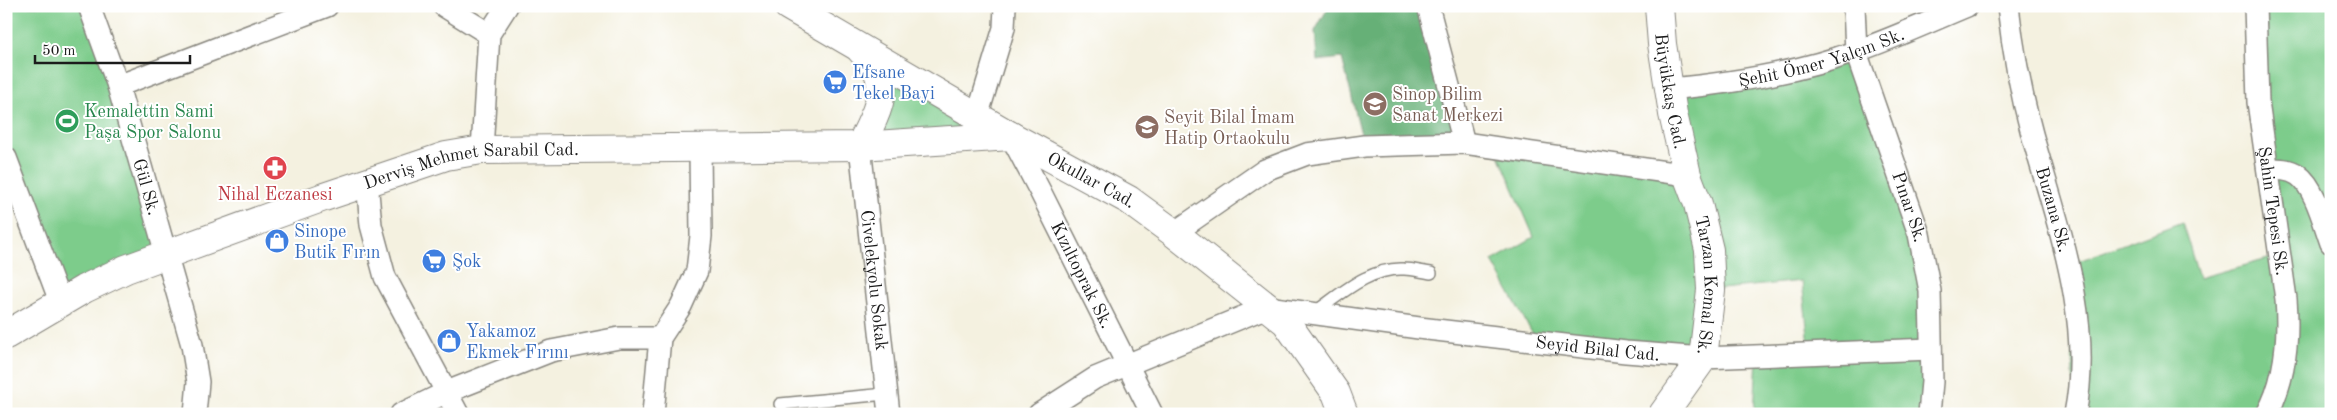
<svg xmlns="http://www.w3.org/2000/svg" width="2337" height="420" font-family="'Old Standard TT',serif">
<rect width="100%" height="100%" fill="#fff"/>
<filter id="ink" filterUnits="userSpaceOnUse"><feTurbulence type="fractalNoise" baseFrequency=".02" numOctaves="2"/><feDisplacementMap in="SourceGraphic" scale="10" xChannelSelector="R" yChannelSelector="G"/><feConvolveMatrix kernelMatrix="1 2 1 2 8 2 1 2 1" color-interpolation-filters="sRGB"/></filter>
<filter id="wash" filterUnits="userSpaceOnUse"><feTurbulence type="fractalNoise" baseFrequency=".0096" numOctaves="4" result="noise"/><feDisplacementMap in="SourceGraphic" scale="20" xChannelSelector="R" yChannelSelector="G"/><feGaussianBlur stdDeviation="1.12" result="paint"/><feColorMatrix in="noise" values="0 0 0 0 0 0 0 0 0 0 0 0 0 0 0 0 0 1.4 0 .05"/><feComposite in="paint" operator="in"/></filter>
<g filter="url(#wash)">
<rect width="100%" height="100%" fill="#f4f1e0"/>
<!-- green -->
<g fill="#7dcc8b" stroke="#4c7454">
<polygon points="6,6 89,6 166,254 61,304 6,157"/>
<polygon points="2255,6 2331,6 2331,414 2075,414 2068,265 2182,222 2199,278 2279,256"/>
<polygon points="1856,52 1919,234 1929,414 1754,414 1757,356 1810,354 1802,281 1711,290 1703,358 1537,342 1492,261 1534,237 1496,148 1687,175 1669,89"/>
<polygon points="876,69 1011,136 860,146"/>
</g>
<!-- forest -->
<polygon fill="#66b077" stroke="#41664a" points="1329,6 1428,6 1464,143 1364,146 1342,58 1317,61 1315,31"/>
</g>
<g filter="url(#ink)">
<g fill="none" stroke-linecap="round" stroke-linejoin="round">
<defs>
<g id="lane">
<path d="M1315,312C1341,294 1370,267 1404,269C1413,269 1423,272 1431,273"/>
<polyline points="780,404 886,394"/>
</g>
<g id="street">
<path id="s1" d="M89,6L118,86L192,345L198,382L195,414"/>
<polyline points="444,6 489,34"/>
<polyline points="1428,6 1464,143"/>
<path id="s2" d="M1854,6L1856,52L1919,234L1930,291L1932,382L1929,414"/>
<path id="s3" d="M2008,6C2013,51 2020,90 2032,134C2057,224 2094,319 2075,414"/>
<path id="s4" d="M2255,6L2258,102L2286,299C2289,338 2286,379 2267,414"/>
<polyline points="118,86 327,6"/>
<path id="s5" d="M1669,89C1732,83 1798,73 1857,51C1894,38 1931,21 1967,6"/>
<polyline points="977,117 1004,28 1005,6"/>
<path id="s6" d="M1011,136L1040,191L1152,414"/>
<path id="s7" d="M860,146L889,414"/>
<polyline points="482,150 489,34 507,6"/>
<polyline points="6,158 61,304"/>
<path d="M2268,169C2279,169 2289,169 2298,175C2315,187 2324,224 2331,243"/>
<polyline points="367,182 371,225 385,277 458,414"/>
<polyline points="1174,233 1265,170 1307,154 1364,146 1464,143 1687,175"/>
<polyline points="401,414 447,392 551,351 619,338 660,338"/>
<polyline points="653,414 660,338 681,306 697,271 701,236 700,149"/>
<path id="s8" d="M1039,414L1095,378L1267,307L1419,328L1626,352L1703,358L1931,349"/>
</g>
<g id="secondary">
<path id="s9" d="M788,6L1011,136L1129,200L1174,233L1286,322L1336,393L1344,414"/>
<path id="s10" d="M1659,6L1662,44L1673,114L1687,175L1698,204L1709,250L1711,290L1703,358L1663,414"/>
<path d="M860,146C871,124 890,93 876,68C872,62 866,56 861,50"/>
<path id="s11" d="M6,335L84,289L126,269L324,197L446,156L482,150L860,146L1011,136"/>
</g>
</defs>
<!-- lane casing -->
<use href="#lane" stroke="#88867e" stroke-width="14"/>
<!-- street casing -->
<use href="#street" stroke="#88867e" stroke-width="24"/>
<!-- secondary casing -->
<use href="#secondary" stroke="#88867e" stroke-width="30"/>
<!-- lane -->
<use href="#lane" stroke="#fff" stroke-width="11"/>
<!-- street -->
<use href="#street" stroke="#fff" stroke-width="21"/>
<!-- secondary -->
<use href="#secondary" stroke="#fff" stroke-width="28"/>
</g>
</g>
<!-- icons -->
<defs>
<symbol id="supermarket-disc" viewBox="-11 -11 22 22"><circle r="9.5" fill="#3f7fe0" stroke="#fff"/><path d="M-6-5.5h2.5l.6 2H6L4.5 2H-2.5L-4.4-4H-6ZM-1.5 3.2a1.3 1.3 0 1 0 .1 0ZM3 3.2a1.3 1.3 0 1 0 .1 0Z" fill="#fff"/></symbol>
<symbol id="school-disc" viewBox="-11 -11 22 22"><circle r="9.5" fill="#8d6e63" stroke="#fff"/><path d="M0-5L7-2L0 1L-7-2ZM-4 1L0 2.5L4 1V4Q0 6-4 4Z" fill="#fff"/></symbol>
<symbol id="stadium-disc" viewBox="-11 -11 22 22"><circle r="9.5" fill="#2e9e5b" stroke="#fff"/><path d="M0-5a6.5 5 0 1 0 0 10a6.5 5 0 1 0 0-10ZM-3.5-1.8h7v3.6h-7Z" fill="#fff"/></symbol>
<symbol id="pharmacy-disc" viewBox="-11 -11 22 22"><circle r="9.5" fill="#e0444e" stroke="#fff"/><path d="M-2-6h4v4h4v4h-4v4h-4v-4h-4v-4h4Z" fill="#fff"/></symbol>
<symbol id="shop-disc" viewBox="-11 -11 22 22"><circle r="9.5" fill="#3f7fe0" stroke="#fff"/><path d="M-5-2.5h2.3a2.7 3.5 0 0 1 5.4 0H5L5.5 6h-11ZM-1.5-2.5h3a1.5 2.3 0 0 0-3 0Z" fill="#fff"/></symbol>
</defs>
<g fill-rule="evenodd">
<use href="#supermarket-disc" x="821" y="68" width="28" height="28"/>
<use href="#school-disc" x="1361" y="90" width="28" height="28"/>
<use href="#stadium-disc" x="53" y="107" width="28" height="28"/>
<use href="#school-disc" x="1133" y="113" width="28" height="28"/>
<use href="#pharmacy-disc" x="261" y="154" width="28" height="28"/>
<use href="#shop-disc" x="263" y="227" width="28" height="28"/>
<use href="#supermarket-disc" x="420" y="247" width="28" height="28"/>
<use href="#shop-disc" x="435" y="327" width="28" height="28"/>
</g>
<g text-anchor="middle" stroke-width="4" stroke-linejoin="round" paint-order="stroke">
<!-- street labels -->
<g font-size="18" fill="#1c1c1c" stroke="#fff">
<text dy="6" stroke="none"><textPath href="#s5" startOffset="156">Şehit Ömer Yalçın Sk.</textPath></text>
<text dy="6" stroke="none"><textPath href="#s10" startOffset="86">Büyükkaş Cad.</textPath></text>
<text dy="6" stroke="none"><textPath href="#s11" startOffset="500">Derviş Mehmet Sarabil Cad.</textPath></text>
<text dy="6" stroke="none"><textPath href="#s9" startOffset="350">Okullar Cad.</textPath></text>
<text dy="6" stroke="none"><textPath href="#s1" startOffset="190">Gül Sk.</textPath></text>
<text dy="6" stroke="none"><textPath href="#s2" startOffset="210">Pınar Sk.</textPath></text>
<text dy="6" stroke="none"><textPath href="#s3" startOffset="209">Buzana Sk.</textPath></text>
<text dy="6" stroke="none"><textPath href="#s4" startOffset="206">Şahin Tepesi Sk.</textPath></text>
<text dy="6" stroke="none"><textPath href="#s6" startOffset="156">Kızıltoprak Sk.</textPath></text>
<text dy="6" stroke="none"><textPath href="#s7" startOffset="135">Civelekyolu Sokak</textPath></text>
<text dy="6" stroke="none"><textPath href="#s10" startOffset="285">Tarzan Kemal Sk.</textPath></text>
<text dy="6" stroke="none"><textPath href="#s8" startOffset="586">Seyid Bilal Cad.</textPath></text>
</g>
<!-- shop labels -->
<g font-size="18" fill="#366cbe" stroke="#fff" text-anchor="start">
<text x="852" y="78">Efsane<tspan x="852" dy="21">Tekel Bayi</tspan></text>
<text x="294" y="237">Sinope<tspan x="294" dy="21">Butik Fırın</tspan></text>
<text x="452" y="267">Şok</text>
<text x="466" y="337">Yakamoz<tspan x="466" dy="21">Ekmek Fırını</tspan></text>
</g>
<!-- education labels -->
<g font-size="18" fill="#785e54" stroke="#fff" text-anchor="start">
<text x="1392" y="100">Sinop Bilim<tspan x="1392" dy="21">Sanat Merkezi</tspan></text>
<text x="1164" y="123">Seyit Bilal İmam<tspan x="1164" dy="21">Hatip Ortaokulu</tspan></text>
</g>
<!-- leisure labels -->
<g font-size="18" fill="#27864d" stroke="#fff" text-anchor="start">
<text x="84" y="117">Kemalettin Sami<tspan x="84" dy="21">Paşa Spor Salonu</tspan></text>
</g>
<!-- health labels -->
<g font-size="18" fill="#be3a42" stroke="#fff">
<text x="275" y="200">Nihal Eczanesi</text>
</g>
</g>
<!-- margin -->
<rect width="2337" height="420" fill="none" stroke="#fff" stroke-width="25"/>
<!-- scale -->
<path d="M35 55v8h155v-8" fill="none" stroke="#1c1c1c" stroke-width="2.5"/>
<text x="42" y="55" font-size="15" fill="#1c1c1c" stroke="#ffffff" stroke-width="4" paint-order="stroke">50 m</text>
</svg>
